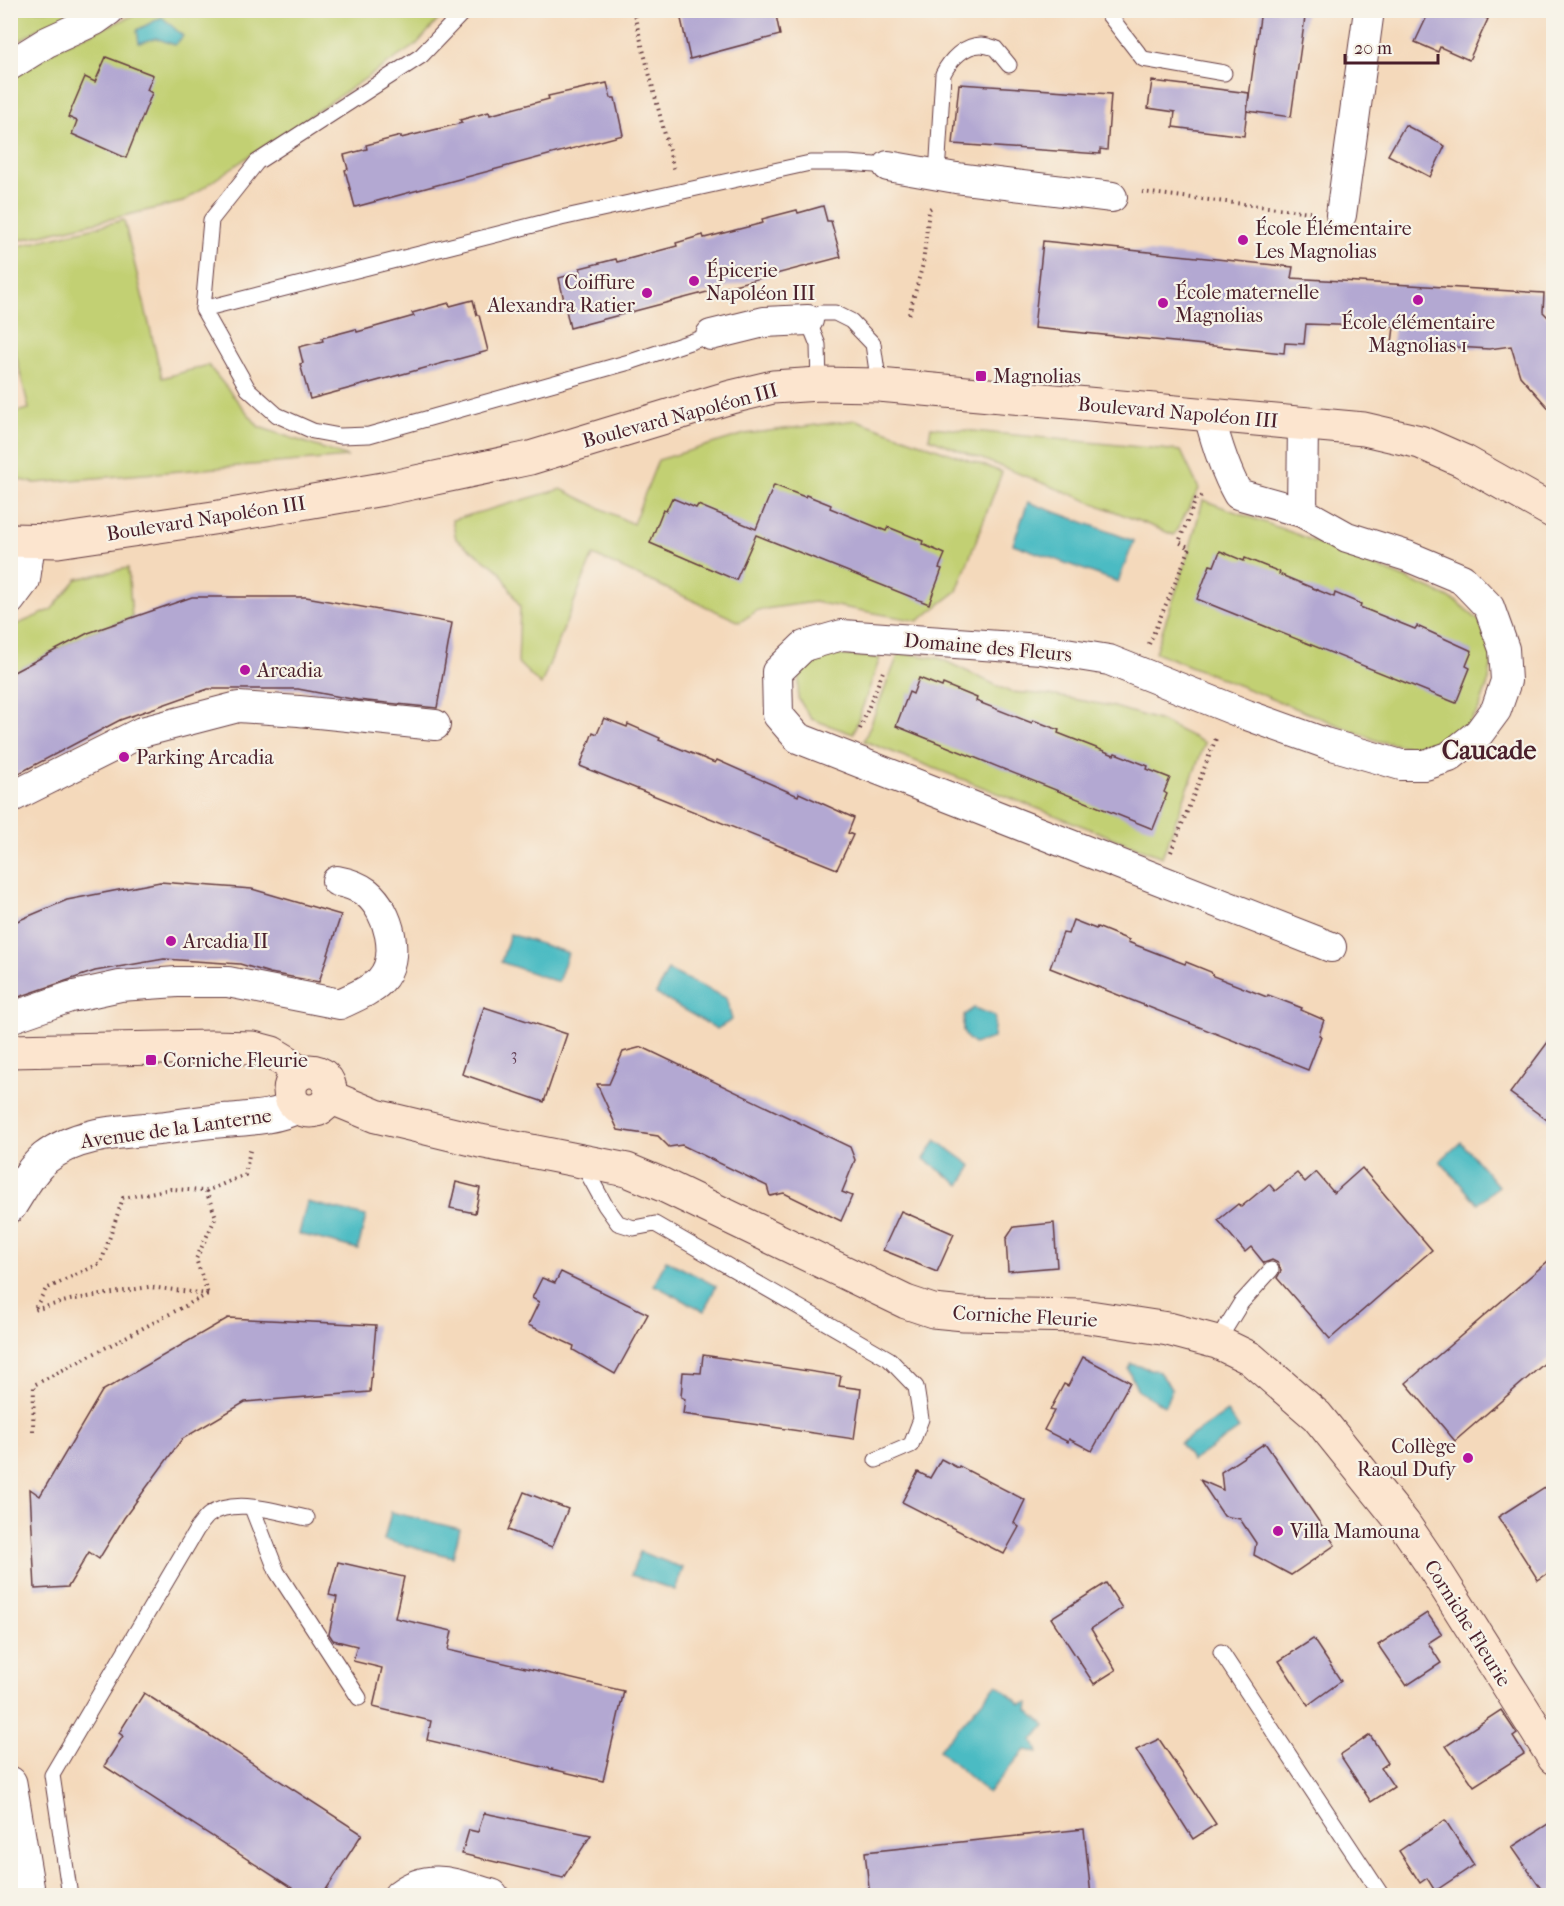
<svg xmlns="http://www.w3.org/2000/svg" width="1564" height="1906" font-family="'IM FELL French Canon',serif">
<rect width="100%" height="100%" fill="#f7f3e8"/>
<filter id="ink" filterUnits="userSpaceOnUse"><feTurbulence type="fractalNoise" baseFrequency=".0167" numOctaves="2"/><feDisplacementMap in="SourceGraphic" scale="12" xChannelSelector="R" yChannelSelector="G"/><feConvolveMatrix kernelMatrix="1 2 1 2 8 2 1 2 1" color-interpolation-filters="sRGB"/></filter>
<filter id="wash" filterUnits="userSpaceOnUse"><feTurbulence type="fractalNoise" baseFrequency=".008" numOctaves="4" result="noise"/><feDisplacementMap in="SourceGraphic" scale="24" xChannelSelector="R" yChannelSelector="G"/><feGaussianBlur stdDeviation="1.35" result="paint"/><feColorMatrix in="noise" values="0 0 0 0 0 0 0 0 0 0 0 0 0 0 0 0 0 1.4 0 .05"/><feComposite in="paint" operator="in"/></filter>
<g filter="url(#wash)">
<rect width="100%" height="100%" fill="#f4d9bb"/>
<!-- green -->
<g fill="#c2d073" stroke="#86784f" stroke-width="1.5">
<polygon points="11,10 79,10 79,11 38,29 11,46"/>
<polygon points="144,11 446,11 417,44 230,169 183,202 11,242 11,79 61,46"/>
<polygon points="124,220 162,378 208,365 259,427 348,457 35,483 11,478 11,413 29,409 11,334 11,248"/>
<polygon points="856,420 1002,472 957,591 918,621 814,602 758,610 740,622 593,555 541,685 518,663 520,607 500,571 456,539 452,520 561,489 633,524 658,460 745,434"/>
<polygon points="931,427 1181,451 1199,489 1174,535 929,438"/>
<polygon points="1203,500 1296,534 1431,589 1457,602 1485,626 1494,647 1489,680 1479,709 1468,725 1420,749 1378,741 1155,652 1186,562"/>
<polygon points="128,568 132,618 88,633 11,674 11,627 51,610 77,579"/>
<polygon points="899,653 939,658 1010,692 1050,695 1111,706 1161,721 1205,743 1162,857 864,741"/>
<polygon points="828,654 880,658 853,734 811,719 798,698 799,678 809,663"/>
</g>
<!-- water -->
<g fill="#4cbbc3" stroke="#4b6d77" stroke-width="1.5">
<polygon points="162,17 183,36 175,45 156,38 139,43 137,30"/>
<polygon points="1028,502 1134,541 1118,582 1013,544"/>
<polygon points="510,934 568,953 558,982 501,962"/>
<polygon points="668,970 726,998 732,1020 717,1029 656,994"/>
<path d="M974,1008L995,1016L993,1038L974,1044C961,1035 962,1030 964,1015Z"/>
<polygon points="936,1140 972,1166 960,1185 924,1159"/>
<polygon points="1461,1142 1498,1186 1478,1204 1440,1161"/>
<polygon points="307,1202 366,1216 358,1249 299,1234"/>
<polygon points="666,1260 716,1286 704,1311 654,1285"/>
<polygon points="1131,1364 1158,1371 1172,1388 1165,1406 1138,1391 1128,1369"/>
<polygon points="1227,1412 1239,1429 1192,1461 1180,1443"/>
<polygon points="391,1512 460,1529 453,1557 384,1540"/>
<polygon points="640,1552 683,1568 675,1590 631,1575"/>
<polygon points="997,1684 1020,1704 1029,1703 1028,1710 1045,1725 1033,1740 1038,1752 1025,1750 988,1793 939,1750"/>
</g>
<g id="blocks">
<!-- building -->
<g fill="#b3a8d2">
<polygon points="679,10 775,10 780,35 690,59"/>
<polygon points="1261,10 1306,10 1291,117 1247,111"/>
<polygon points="1430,10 1469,10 1488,19 1469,60 1440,47 1438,52 1415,42"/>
<polygon points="106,57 153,75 147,90 152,93 126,158 72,134 77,121 68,117 85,77 95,82"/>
<polygon points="1152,81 1249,93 1244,136 1173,127 1175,112 1148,108"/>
<polygon points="607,83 611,98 615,98 623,135 355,207 345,170 348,169 344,155 367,149 366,145 401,136 401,138 462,123 460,120 489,112 490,115 549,99 548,96"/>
<polygon points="959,84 1111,94 1107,150 1100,149 1100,154 953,144"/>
<polygon points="1405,125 1445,146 1430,177 1388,155"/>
<polygon points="823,206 827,221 831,221 841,257 570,328 559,278 581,272 580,268 616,259 617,262 677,246 676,243 703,235 704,238 763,223 762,219 797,210 798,213"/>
<polygon points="1043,241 1293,267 1291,278 1544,293 1543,312 1554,323 1554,414 1520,376 1511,346 1489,349 1392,343 1394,327 1306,324 1304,344 1285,343 1284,353 1034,328"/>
<polygon points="473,300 477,315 479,315 488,351 310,399 300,364 303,363 299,347 323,341 322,338 356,329 357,332 414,316 412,313 449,303 450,306"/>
<polygon points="774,485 805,497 806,495 831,505 830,508 886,531 888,527 923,541 922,544 945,554 939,568 942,569 929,604 756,535 736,580 650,543 663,510 666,511 672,498 696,508 698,505 756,529"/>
<polygon points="1220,551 1244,561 1245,558 1280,572 1279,574 1334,597 1335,593 1361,604 1360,607 1415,629 1417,626 1472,651 1466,666 1470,668 1456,703 1197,599 1210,565 1214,566"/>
<polygon points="192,597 306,597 452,623 437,708 357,700 298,689 208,689 120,720 10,778 10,674 88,633"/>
<polygon points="919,678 942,687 943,684 977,698 976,701 1032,723 1033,720 1059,730 1058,733 1114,755 1115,753 1148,766 1147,769 1170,778 1164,792 1167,794 1153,829 896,726 909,692 913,694"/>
<polygon points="604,718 627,727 628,724 660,738 659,740 715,763 717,760 798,796 799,793 854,818 848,833 853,835 837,869 580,766 593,732 597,734"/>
<polygon points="160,882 252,889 341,915 319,982 270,973 240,964 164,959 95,971 10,1000 10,924 67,900"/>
<polygon points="1073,920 1096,929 1097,927 1129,940 1128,942 1185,964 1186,962 1211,972 1213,976 1267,997 1268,995 1302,1008 1301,1010 1324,1020 1319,1035 1321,1036 1308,1070 1050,968 1063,933 1068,934"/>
<polygon points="484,1007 567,1034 544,1102 462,1074"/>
<polygon points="1554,1034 1554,1125 1510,1093"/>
<polygon points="642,1047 850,1147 855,1160 842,1192 852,1196 841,1221 784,1193 770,1196 767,1186 682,1145 669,1147 658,1136 618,1130 597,1084 609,1084 623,1052"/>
<polygon points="1362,1168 1432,1250 1330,1339 1277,1278 1281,1271 1278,1263 1272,1260 1264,1263 1251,1247 1245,1252 1218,1220 1238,1204 1241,1207 1269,1184 1275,1191 1297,1173 1305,1182 1316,1172 1334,1193"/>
<polygon points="456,1182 480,1188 475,1213 450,1208"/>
<polygon points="901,1211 954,1234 937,1272 883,1250"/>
<polygon points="1054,1223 1057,1267 1008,1271 1006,1239 1014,1227"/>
<polygon points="1554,1256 1554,1355 1455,1441 1406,1383"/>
<polygon points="561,1272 648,1314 615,1374 573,1350 574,1346 528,1325 539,1302 532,1298 542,1278 555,1283"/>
<polygon points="228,1318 376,1325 370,1392 245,1402 182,1439 124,1518 99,1559 89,1552 68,1587 35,1589 30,1489 40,1496 102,1391"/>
<polygon points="703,1355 841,1376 839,1386 861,1389 854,1439 683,1414 685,1399 681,1397 683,1372 701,1373"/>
<polygon points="1083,1357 1130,1382 1092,1451 1069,1439 1068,1442 1044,1430 1054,1411 1050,1410 1064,1384 1068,1386"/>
<polygon points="1265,1443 1335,1545 1291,1575 1254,1555 1256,1543 1240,1519 1224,1516 1200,1480 1223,1490 1221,1472"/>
<polygon points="941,1459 958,1468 959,1466 1025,1500 1014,1523 1019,1527 1004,1554 902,1502 918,1472 930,1478"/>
<polygon points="1554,1481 1554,1569 1538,1580 1498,1517"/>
<polygon points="524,1492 568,1509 552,1547 508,1530"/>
<polygon points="338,1562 404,1577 395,1618 452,1631 448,1650 624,1691 603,1781 427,1740 431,1721 373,1707 382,1668 353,1661 357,1646 333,1640 329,1634 337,1597 329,1595"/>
<polygon points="1106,1583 1122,1608 1091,1629 1116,1670 1094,1684 1051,1618"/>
<polygon points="1427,1613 1442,1634 1428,1643 1441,1663 1406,1686 1378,1645"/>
<polygon points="1313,1639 1341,1681 1308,1705 1279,1661"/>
<polygon points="144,1693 362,1834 322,1896 304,1896 104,1766 123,1736 119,1733"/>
<polygon points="1501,1710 1517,1734 1513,1737 1524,1754 1474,1786 1446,1746"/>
<polygon points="1370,1735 1388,1763 1381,1768 1394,1787 1371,1802 1340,1755"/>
<polygon points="1159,1739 1216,1824 1193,1839 1136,1750"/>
<polygon points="484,1813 591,1835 563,1878 462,1854 469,1830 478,1832"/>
<polygon points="1445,1820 1474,1865 1435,1891 1427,1878 1420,1883 1399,1851"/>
<polygon points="1554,1820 1554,1896 1546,1896 1512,1847"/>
<polygon points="1084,1829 1091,1896 870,1896 865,1852"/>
</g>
</g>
</g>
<g filter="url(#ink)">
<use href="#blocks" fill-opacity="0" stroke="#643b41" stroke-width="1.5"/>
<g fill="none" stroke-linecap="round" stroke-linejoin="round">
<defs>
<g id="service">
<polyline points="465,10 421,56 257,162 211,220 203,309 248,389 277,415 313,431 340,436 369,435 633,361 711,335"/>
<polyline points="1105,10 1143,59 1224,73"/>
<path d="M937,175L943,74C950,60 964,45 981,45C985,45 991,47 995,48L1009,65"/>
<polyline points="203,309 561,218 810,163 848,163 888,166"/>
<polyline points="819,384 818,345 808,320 822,313 835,313 851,321 873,344 879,385"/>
<polyline points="582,1163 605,1205 618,1223 634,1228 655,1224 889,1359 916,1387 921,1419 911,1445 876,1460"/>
<polyline points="1217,1342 1241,1303 1271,1270"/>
<polyline points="252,1508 277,1572 359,1698"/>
<polyline points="1221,1652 1382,1896"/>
<path d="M70,1896L52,1775L197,1529C201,1524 205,1518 209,1515C236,1496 279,1513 307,1518"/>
</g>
<g id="minor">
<polyline points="10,65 47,42 95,20 109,10"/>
<polyline points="888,166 956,178 1112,197"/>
<polyline points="1341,215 1369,10"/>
<polyline points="711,335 764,322 808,320"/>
<path d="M1209,415C1216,442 1224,469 1238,494L1302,512L1347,537L1407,556L1462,579L1489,607L1504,649L1506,681L1496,710L1479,733L1449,757L1425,765H1401L1325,743L1247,715L1109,660L1041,649L842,635L804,646L777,672L778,715L798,738L1331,947"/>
<polyline points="1302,512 1303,423"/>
<polyline points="10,600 25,580 30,542"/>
<polyline points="10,798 142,732 238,707 299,711 435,725"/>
<path d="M10,1018L70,997L120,986L177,982H228L340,1004C352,998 370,991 380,981C402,958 389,911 367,893C358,886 348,883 337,881"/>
</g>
<g id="tertiary">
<path d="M10,1206C21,1189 30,1171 45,1158C78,1132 123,1132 163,1128C185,1125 208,1121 231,1120C255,1118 275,1117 297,1107"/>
<polyline points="10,1783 29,1896"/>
<path d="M400,1896C432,1872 457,1887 492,1896"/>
</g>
<g id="secondary">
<polyline points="10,540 58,541 213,518 383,489 530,458 731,397 773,387 819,384 879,385 1364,429 1420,442 1463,461 1554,512"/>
<polyline points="10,1051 211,1047 253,1048 272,1053 287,1062 299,1074"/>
<circle cx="310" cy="1091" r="20"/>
<polyline points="330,1097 376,1116 480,1141 627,1170 663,1185 906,1302 933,1311 964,1314 1083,1316 1168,1329 1217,1342 1250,1358 1317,1416 1404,1524 1432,1565 1554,1758"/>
</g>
</defs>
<!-- service casing -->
<use href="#service" stroke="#643b41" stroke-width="17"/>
<!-- minor casing -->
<use href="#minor" stroke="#643b41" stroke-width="32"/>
<!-- tertiary casing -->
<use href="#tertiary" stroke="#643b41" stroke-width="35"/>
<!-- secondary casing -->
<use href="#secondary" stroke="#643b41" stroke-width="35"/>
<!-- path -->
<g stroke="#643b41" stroke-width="4" stroke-dasharray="1.5 4.5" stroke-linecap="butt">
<polyline points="633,10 674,170"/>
<polyline points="1142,192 1310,212"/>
<polyline points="909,314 923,264 929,209 934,206"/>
<polyline points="1149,644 1190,548 1179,542 1196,499 1205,495"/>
<polyline points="860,729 884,669"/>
<polyline points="1171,852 1217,736"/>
<polyline points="206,1191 216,1217 196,1259 208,1294"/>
<polyline points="208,1294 149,1287 70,1300 34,1310 46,1289 101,1263 123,1198 171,1189 206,1191 245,1175 250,1150"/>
<polyline points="33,1431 34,1385 208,1294"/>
</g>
<!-- service -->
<use href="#service" stroke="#fff" stroke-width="15"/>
<!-- minor -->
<use href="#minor" stroke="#fff" stroke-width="30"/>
<!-- tertiary -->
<use href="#tertiary" stroke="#fff" stroke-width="33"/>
<!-- secondary -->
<use href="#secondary" stroke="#fce5cf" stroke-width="33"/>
</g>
</g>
<!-- markers -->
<g fill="#b5179e" stroke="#f7f3e8" stroke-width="2">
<circle cx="1243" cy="240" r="6"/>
<circle cx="694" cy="281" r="6"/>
<circle cx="647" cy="293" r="6"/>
<circle cx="1418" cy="300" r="6"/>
<circle cx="1163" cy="303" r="6"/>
<rect x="975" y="370" width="12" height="12" rx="3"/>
<circle cx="245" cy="670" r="6"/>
<circle cx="124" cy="757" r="6"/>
<circle cx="171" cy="941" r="6"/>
<rect x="145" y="1054" width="12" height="12" rx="3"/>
<circle cx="1468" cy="1458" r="6"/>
<circle cx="1278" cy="1531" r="6"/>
</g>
<g text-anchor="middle" stroke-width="4.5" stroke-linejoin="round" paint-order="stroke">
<!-- number labels -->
<g font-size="16" fill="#644155">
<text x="514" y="1060">3</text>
</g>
<!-- poi labels -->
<g font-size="20" fill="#4a1f2b" stroke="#f7f3e8" text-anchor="start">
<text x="1255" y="235">École Élémentaire<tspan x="1255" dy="23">Les Magnolias</tspan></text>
<text x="706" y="277">Épicerie<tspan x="706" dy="23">Napoléon III</tspan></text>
<text x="635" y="289" text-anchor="end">Coiffure<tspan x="635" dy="23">Alexandra Ratier</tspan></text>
<text x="1175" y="299">École maternelle<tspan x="1175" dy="23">Magnolias</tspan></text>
<text x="1418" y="329" text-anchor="middle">École élémentaire<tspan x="1418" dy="23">Magnolias 1</tspan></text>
<text x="993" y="383">Magnolias</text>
<text x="257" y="677">Arcadia</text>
<text x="136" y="764">Parking Arcadia</text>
<text x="183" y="948">Arcadia II</text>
<text x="163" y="1067">Corniche Fleurie</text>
<text x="1456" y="1453" text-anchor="end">Collège<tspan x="1456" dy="23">Raoul Dufy</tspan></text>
<text x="1290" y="1538">Villa Mamouna</text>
</g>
<!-- street labels -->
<g font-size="20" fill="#4a1f2b" stroke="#f7f3e8">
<text transform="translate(1178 412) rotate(5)" y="7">Boulevard Napoléon III</text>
<text transform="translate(680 415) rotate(-15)" y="7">Boulevard Napoléon III</text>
<text transform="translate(206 518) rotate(-9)" y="7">Boulevard Napoléon III</text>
<text transform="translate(988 647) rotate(5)" y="7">Domaine des Fleurs</text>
<text transform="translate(176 1128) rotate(-8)" y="7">Avenue de la Lanterne</text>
<text transform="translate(1025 1316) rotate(3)" y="7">Corniche Fleurie</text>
<text transform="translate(1468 1623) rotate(58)" y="7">Corniche Fleurie</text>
</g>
<!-- district labels -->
<g font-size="26" font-weight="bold" fill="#4a1f2b" stroke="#f7f3e8">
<text x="1489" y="759">Caucade</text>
</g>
</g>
<!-- margin -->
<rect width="1564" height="1906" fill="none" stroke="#f7f3e8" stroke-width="36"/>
<!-- scale -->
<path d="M1345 54v9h93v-9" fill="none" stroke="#4a1f2b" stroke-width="3"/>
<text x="1354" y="54" font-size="18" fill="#4a1f2b" stroke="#f7f3e8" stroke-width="4.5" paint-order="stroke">20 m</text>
</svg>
